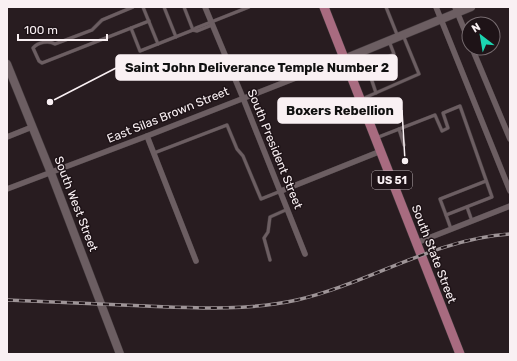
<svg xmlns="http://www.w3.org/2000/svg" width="517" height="361" font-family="Rubik,sans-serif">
<rect width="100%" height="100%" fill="#281c20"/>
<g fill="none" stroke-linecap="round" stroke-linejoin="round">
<defs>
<g id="lane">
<path d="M133,7L102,20L92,30L55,44C49,40 38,42 33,48L39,61L42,63L149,21"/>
<polyline points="143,7 158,44"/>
<polyline points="164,7 176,37"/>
<polyline points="386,7 398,37"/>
<polyline points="131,28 140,51 193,30 184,7"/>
<polyline points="193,30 196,28 249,7"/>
<polyline points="193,30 197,31 212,25"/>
<polyline points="376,93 367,66 394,54 389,41"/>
<polyline points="362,99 419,74 403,35"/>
<polyline points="399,129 404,145"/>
<polyline points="376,138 435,115 442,131 448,128 443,113 460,106 492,197 446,215 451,229"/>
<polyline points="154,153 227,125 237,149 243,156 261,199 281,191"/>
<polyline points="467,207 472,221"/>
<polyline points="446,215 440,199 486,181"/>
<polyline points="270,260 264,238 268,232 270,217 288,209"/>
</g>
<g id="street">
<polyline points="205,7 243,98 305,254"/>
<polyline points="436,7 510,191"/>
<polyline points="455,7 469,41"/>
<polyline points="472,48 510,139"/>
<polyline points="147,136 196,261"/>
<polyline points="7,137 32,127"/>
<polyline points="7,189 147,136 344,59"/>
<polyline points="281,191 381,151"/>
<polyline points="416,243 510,206"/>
</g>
<g id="secondary">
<polyline points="344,59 471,7"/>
<polyline points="7,64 51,173 120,354"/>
</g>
<polyline id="primary" points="324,7 460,354"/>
</defs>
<!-- lane casing -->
<use href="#lane" stroke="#433a3d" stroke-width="4"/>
<!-- street casing -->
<use href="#street" stroke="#433a3d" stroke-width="6"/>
<!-- secondary casing -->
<use href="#secondary" stroke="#433a3d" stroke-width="9"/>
<!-- primary casing -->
<use href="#primary" stroke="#433a3d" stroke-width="10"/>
<!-- lane -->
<use href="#lane" stroke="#6c5e62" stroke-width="3"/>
<!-- street -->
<use href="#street" stroke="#6c5e62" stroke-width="5.5"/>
<!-- secondary -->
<use href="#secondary" stroke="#6c5e62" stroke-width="8"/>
<!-- primary -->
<use href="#primary" stroke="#a86b80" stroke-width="9"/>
<defs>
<path id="rail" d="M7,300C53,302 100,304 146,306C197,308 247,311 297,300C370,283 434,239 510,234"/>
</defs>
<!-- rail casing -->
<use href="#rail" stroke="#9e9497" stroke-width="3.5"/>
<!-- rail -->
<use href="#rail" stroke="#1e1317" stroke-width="2" stroke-dasharray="6" stroke-linecap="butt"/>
</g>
<g text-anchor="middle" stroke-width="3" stroke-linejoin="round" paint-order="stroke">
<!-- shield labels -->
<rect fill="#1e1317" stroke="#b7aeb1" stroke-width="1" x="372" y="171" width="40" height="18" rx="3"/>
<g font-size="11" font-weight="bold" fill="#f9f0f3">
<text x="392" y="184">US 51</text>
</g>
<!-- street labels -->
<g font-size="12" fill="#f9f0f3" stroke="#1e1317">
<text transform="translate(168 115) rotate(-22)" y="4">East Silas Brown Street</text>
<text transform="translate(275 149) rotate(68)" y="4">South President Street</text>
<text transform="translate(76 204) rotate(69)" y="4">South West Street</text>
<text transform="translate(434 254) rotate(69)" y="4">South State Street</text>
</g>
</g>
<!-- callouts -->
<path fill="none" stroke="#f9f0f3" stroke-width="1.5" d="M50 102L116 68M405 161L402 110"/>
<g fill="#f9f0f3" stroke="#1e1317" stroke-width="1.5">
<circle cx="50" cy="102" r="4"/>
<circle cx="405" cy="161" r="4"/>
</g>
<g fill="#f9f0f3" stroke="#f9f0f3" stroke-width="1.5">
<rect x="116" y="55" width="281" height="25" rx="4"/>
<rect x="278" y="98" width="124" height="25" rx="4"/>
</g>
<g font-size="13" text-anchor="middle" font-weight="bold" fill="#111">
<text x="257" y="72">Saint John Deliverance Temple Number 2</text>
<text x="340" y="115">Boxers Rebellion</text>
</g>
<!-- border -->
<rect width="517" height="361" fill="none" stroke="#f9f0f3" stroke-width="16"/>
<!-- north arrow -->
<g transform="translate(481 36) rotate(329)"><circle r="19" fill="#1e1317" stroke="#766b6f"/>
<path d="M0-3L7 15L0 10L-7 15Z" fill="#1cd5b1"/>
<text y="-6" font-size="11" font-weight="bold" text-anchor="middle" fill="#f9f0f3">N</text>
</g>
<!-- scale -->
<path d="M18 34v6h89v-6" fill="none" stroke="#f9f0f3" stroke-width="2"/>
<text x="24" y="34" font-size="12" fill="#f9f0f3" stroke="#1e1317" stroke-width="3" paint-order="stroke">100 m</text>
</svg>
